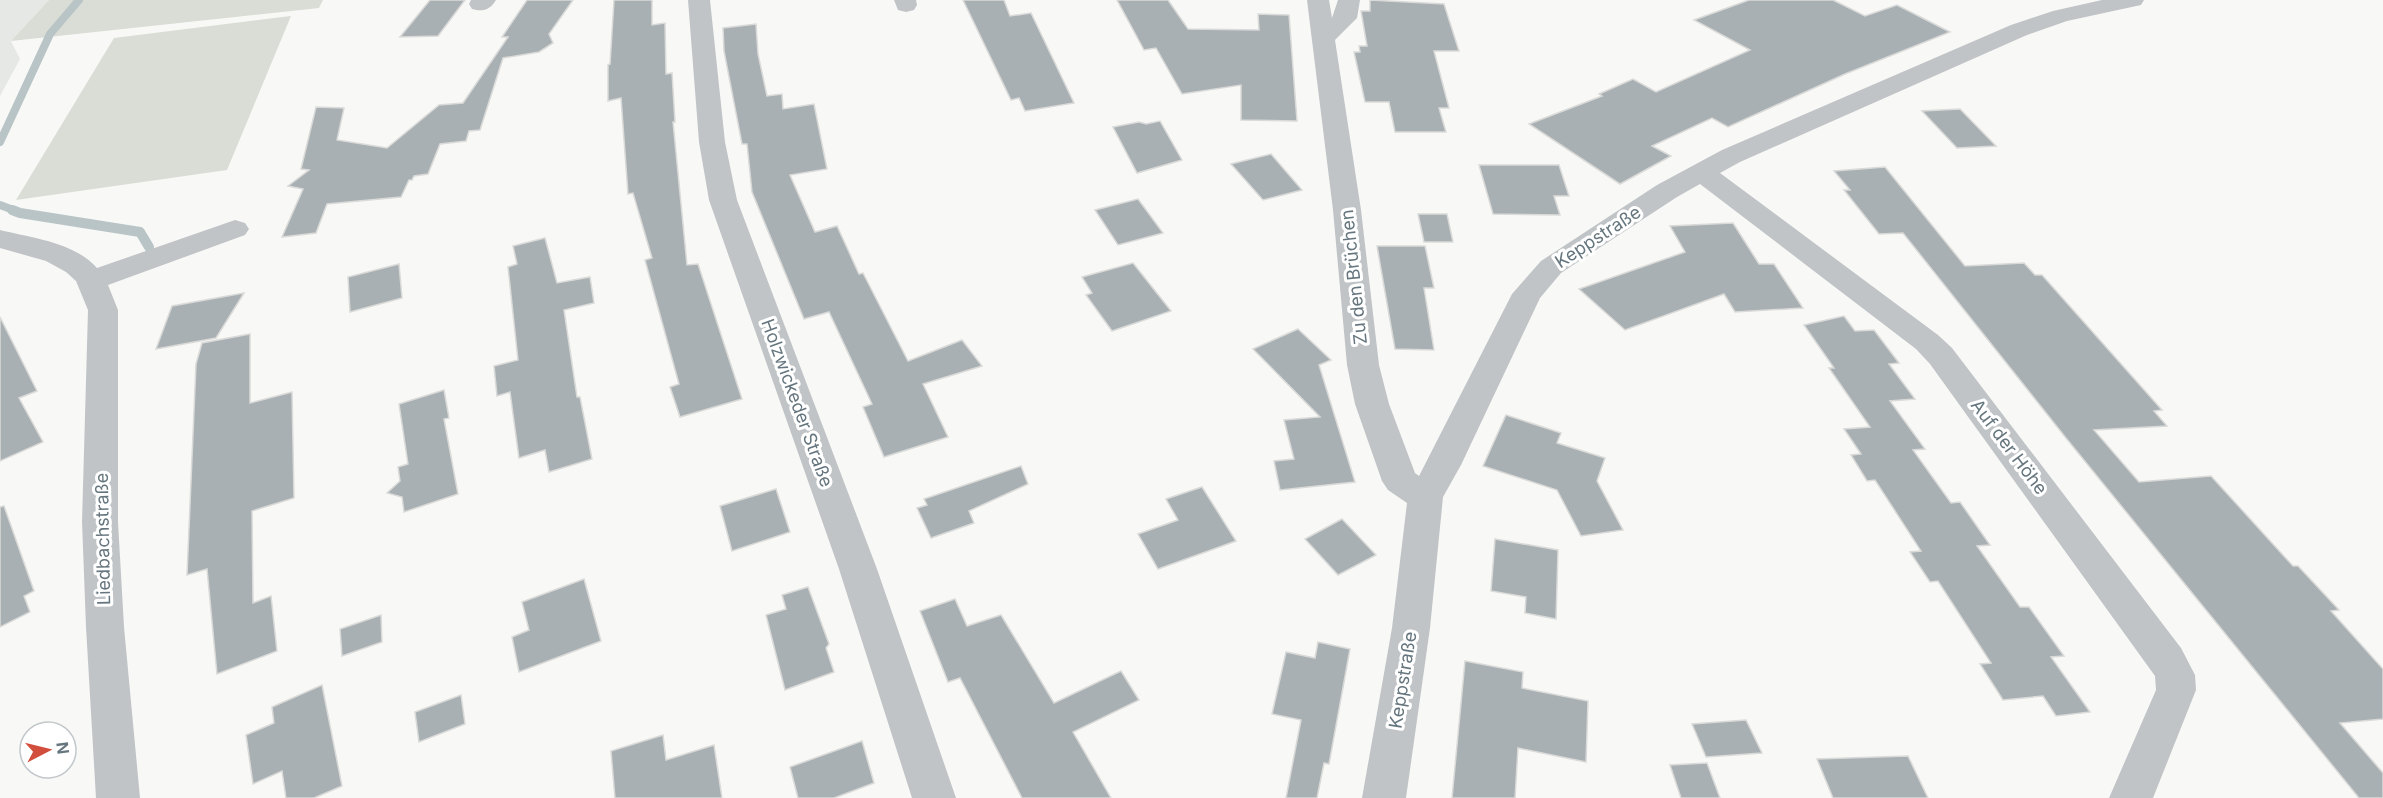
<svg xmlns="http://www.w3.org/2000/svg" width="2383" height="798" font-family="Inter,sans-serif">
<rect width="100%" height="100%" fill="#f8f8f6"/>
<!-- built -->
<polygon fill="#e6e8e6" points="0,0 49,0 11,41 20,59 0,96"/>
<!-- green -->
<g fill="#d9ddd5">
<polygon points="49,0 323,0 319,8 11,41"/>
<polygon points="291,16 227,170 16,200 114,38"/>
</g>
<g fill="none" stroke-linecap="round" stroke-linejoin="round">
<!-- stream-far1 -->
<g stroke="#b9c4c7" stroke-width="8">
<polyline points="0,142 50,34 79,0"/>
<polyline points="0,205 16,211"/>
</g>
<!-- stream -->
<polyline stroke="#b9c4c7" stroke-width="10" points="12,210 20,213 140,232 149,247"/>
</g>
<!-- building -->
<g fill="#a8b0b4" stroke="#dadad8" stroke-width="1.5">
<polygon points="430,0 465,0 438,36 400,37"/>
<polygon points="527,0 573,0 549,34 553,43 539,52 503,58 480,130 469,131 466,141 440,144 428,174 414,176 412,180 409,180 401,197 327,204 316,233 282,237 303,189 288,186 309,170 301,169 316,107 344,108 337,140 387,148 439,105 463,103 508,37 502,37"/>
<polygon points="614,0 652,0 652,25 665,23 666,74 672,73 675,122 673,122 687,265 698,264 742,399 680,417 670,387 679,384 645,260 652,258 633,193 628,194 621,98 608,101 608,65 610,64"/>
<polygon points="963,0 1004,0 1010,16 1031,13 1074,103 1025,111 1019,98 1011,100"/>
<polygon points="1117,0 1168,0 1188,29 1259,30 1258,14 1289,15 1297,121 1241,120 1241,85 1182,94 1156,48 1144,50"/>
<polygon points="1370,0 1444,4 1459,51 1434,51 1449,108 1439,108 1446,132 1395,132 1389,102 1365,102 1354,52 1360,52 1359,46 1367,46 1361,11 1370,11"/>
<polygon points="1749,0 1833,0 1865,16 1897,5 1950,32 1845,74 1728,127 1712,118 1652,146 1671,156 1620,184 1529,124 1602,96 1599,94 1633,79 1656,92 1750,50 1694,20"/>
<polygon points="756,24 758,54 767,96 782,94 783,109 814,104 827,169 790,175 815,232 837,226 859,274 863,273 908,361 962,340 982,366 923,384 948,437 884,457 863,407 872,404 829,312 804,319 752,192 747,144 742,144 724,51 723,28"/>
<polygon points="1960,109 1996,146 1957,148 1922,111"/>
<polygon points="1160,121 1182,160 1137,173 1113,127 1139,122 1146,124"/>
<polygon points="1271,154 1302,190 1263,200 1231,164"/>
<polygon points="1479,165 1559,165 1569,196 1554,196 1560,215 1493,214"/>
<polygon points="1885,167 1965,266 2024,263 2035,275 2042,275 2162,410 2154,411 2167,426 2094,430 2139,482 2211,476 2293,566 2298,566 2339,610 2331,611 2383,669 2383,719 2340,723 2383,773 2383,798 2359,798 2066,438 1903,233 1879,234 1844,190 1850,190 1834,171"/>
<polygon points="1138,199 1163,233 1118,245 1095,210"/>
<polygon points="1418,214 1447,214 1453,242 1424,242"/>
<polygon points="1733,223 1759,264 1774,264 1803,308 1735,312 1724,294 1625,330 1579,289 1685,252 1670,226"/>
<polygon points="545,238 557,283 590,277 594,303 564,310 577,397 580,397 592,459 549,472 545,450 519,458 510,392 497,396 494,366 518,360 508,267 517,264 513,246"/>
<polygon points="1377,246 1425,246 1434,288 1424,288 1434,350 1395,349"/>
<polygon points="1133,263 1171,311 1112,331 1086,295 1092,293 1082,277"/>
<polygon points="399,264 402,298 350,312 348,277"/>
<polygon points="244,293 216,338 156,349 172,306"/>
<polygon points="1844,316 1855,331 1874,330 1899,363 1889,364 1915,399 1890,401 1925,449 1913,450 1951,503 1960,502 1990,545 1977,546 2020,607 2029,607 2064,656 2051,657 2090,712 2056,716 2043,696 2003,700 1980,664 1991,663 1938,581 1930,582 1910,552 1921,551 1875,480 1867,481 1851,455 1861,454 1844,429 1870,427 1829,368 1834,368 1804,325"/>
<polygon points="0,317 37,391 19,398 43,442 0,461"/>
<polygon points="1298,329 1331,360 1319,365 1355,482 1280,490 1274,461 1294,459 1284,420 1320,417 1253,349"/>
<polygon points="250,334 250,403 292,392 294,498 252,511 253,603 271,596 277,651 217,674 207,569 187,575 196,364 202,343"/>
<polygon points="444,390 449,418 444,419 458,494 404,512 402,497 387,493 400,481 398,467 408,464 399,404"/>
<polygon points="1506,415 1561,433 1557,443 1605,458 1597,481 1623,530 1581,536 1557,490 1483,466"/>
<polygon points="1021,466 1028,484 969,511 974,523 931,538 917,508 927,505 924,499"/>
<polygon points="1202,487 1236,541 1158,569 1138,534 1178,520 1166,499"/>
<polygon points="776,489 790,532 732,551 720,506"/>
<polygon points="4,506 34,591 24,596 30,612 0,627 0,507"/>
<polygon points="1342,519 1376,555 1338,575 1305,539"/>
<polygon points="1495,539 1558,550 1556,619 1525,613 1526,597 1491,591"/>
<polygon points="584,579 601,641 519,672 512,637 529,630 522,602"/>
<polygon points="808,587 829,644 826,648 834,672 785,690 766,615 786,609 782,595"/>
<polygon points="955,599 967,626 1001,615 1054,703 1121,671 1139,700 1073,732 1111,798 1022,798 960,678 948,682 920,611"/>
<polygon points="381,615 382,642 342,656 340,629"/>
<polygon points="1318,642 1350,649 1329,764 1324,763 1317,798 1286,798 1301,720 1272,714 1286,652 1315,658"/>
<polygon points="1465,661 1523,672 1522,688 1588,701 1586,762 1518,748 1515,798 1452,798"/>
<polygon points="322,685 342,786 314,798 286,798 282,771 253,784 246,735 274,723 272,707"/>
<polygon points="461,695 465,724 419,742 415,712"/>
<polygon points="1746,720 1762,753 1706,757 1692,724"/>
<polygon points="663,735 666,760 714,745 722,798 615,798 611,751"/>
<polygon points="862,741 874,783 834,798 798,798 790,767"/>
<polygon points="1908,756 1928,798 1833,798 1817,759"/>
<polygon points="1707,763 1720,798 1681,798 1670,765"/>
</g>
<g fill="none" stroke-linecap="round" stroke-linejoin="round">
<!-- minor -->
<g fill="#c0c4c7" fill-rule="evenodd">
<path d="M471,0H496C490,10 483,12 472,9L469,4Z"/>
<polygon points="688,0 710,0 725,142 737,200 877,569 956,798 912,798 839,569 709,200 699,142"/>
<polygon points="894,0 916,0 917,5 914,10 906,12 898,10"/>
<polygon points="1307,0 1329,0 1332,18 1338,0 1360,0 1357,18 1335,40 1361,210 1379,365 1389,404 1415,473 1419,476 1512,294 1541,261 1657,185 1722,150 2011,25 2053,11 2102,0 2144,0 2141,5 2067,21 2027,35 1740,162 1720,173 1938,335 1952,348 2181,648 2195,675 2196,690 2153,798 2109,798 2156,690 2155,676 1930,364 1916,349 1700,184 1677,197 1561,273 1540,298 1461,465 1443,497 1430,628 1406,798 1362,798 1392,628 1407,503 1388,490 1382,481 1355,404 1347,365 1333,210"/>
<path d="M235,220L245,223L249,229L245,235L108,285L118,310V522L124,627L140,798H96L86,627L82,522L88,310L76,281L66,272L46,261L0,248V230C32,238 74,242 97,268Z"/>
</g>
</g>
<g text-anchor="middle" stroke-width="6" stroke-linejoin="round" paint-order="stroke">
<!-- street labels -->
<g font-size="18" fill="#66767e" stroke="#fff">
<text transform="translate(1598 237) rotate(-33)" y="6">Keppstraße</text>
<text transform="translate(1354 277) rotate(-96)" y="6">Zu den Brüchen</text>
<text transform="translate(797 403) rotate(70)" y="6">Holzwickeder Straße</text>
<text transform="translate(2009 447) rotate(53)" y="6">Auf der Höhe</text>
<text transform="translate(103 539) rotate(-91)" y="6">Liedbachstraße</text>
<text transform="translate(1403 680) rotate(-81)" y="6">Keppstraße</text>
</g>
</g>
<!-- north arrow -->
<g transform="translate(48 750) rotate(83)"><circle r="28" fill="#ffffff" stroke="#c2c8cb" stroke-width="1.5"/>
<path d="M0-4.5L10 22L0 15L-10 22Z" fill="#d24d3c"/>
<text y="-9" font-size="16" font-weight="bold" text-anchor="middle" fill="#66767e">N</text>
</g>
</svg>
